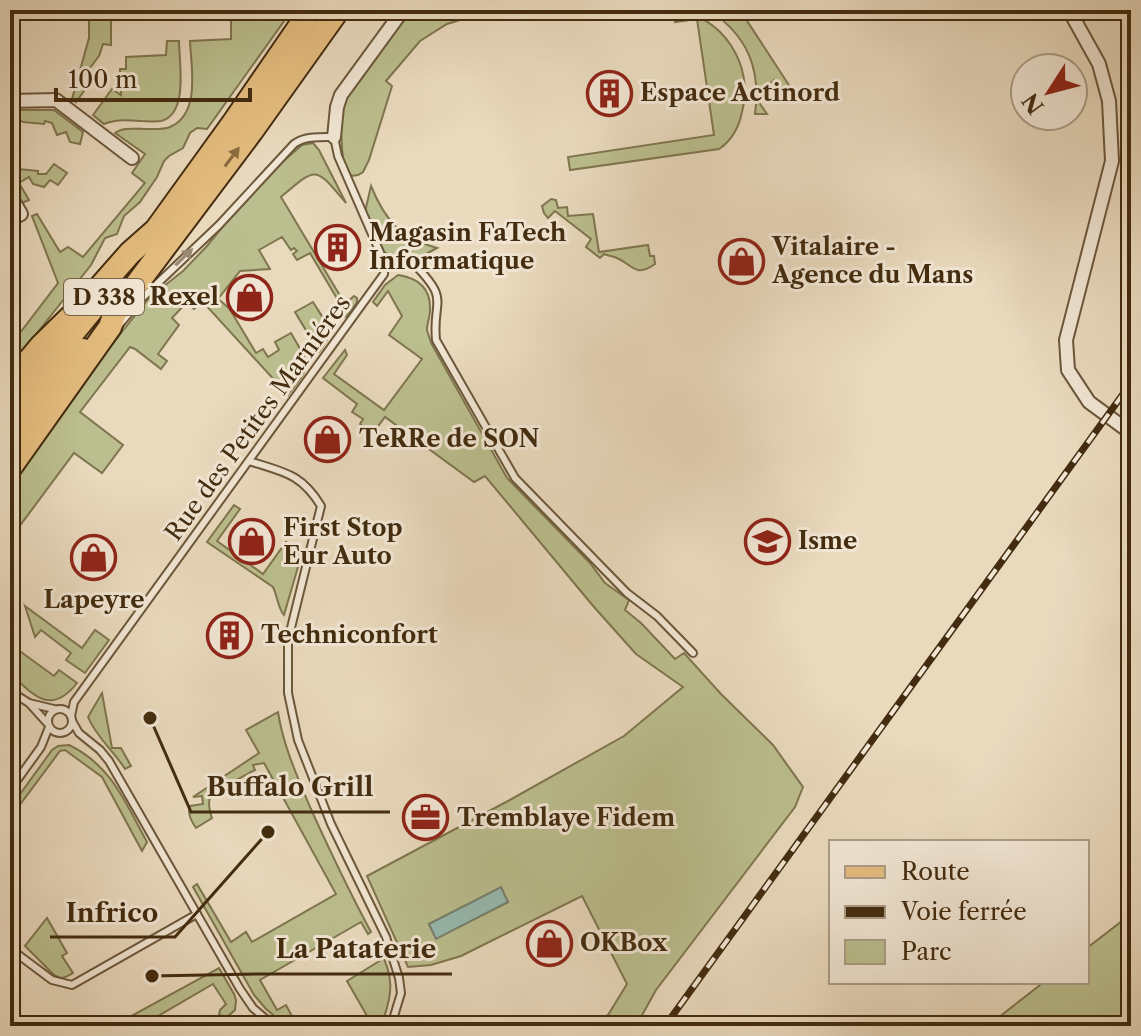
<svg xmlns="http://www.w3.org/2000/svg" width="1141" height="1036" font-family="'Libre Caslon Text',serif">
<rect width="100%" height="100%" fill="#e9d9bd"/>
<filter id="stains"><feTurbulence type="fractalNoise" baseFrequency=".0025" numOctaves="4"/><feColorMatrix values="0 0 0 0 .2 0 0 0 0 .09 0 0 0 0 .02 0 0 0 .5 -.17"/></filter>
<radialGradient id="worn" r=".72"><stop offset=".6" stop-color="#630" stop-opacity="0"/><stop offset="1" stop-color="#630" stop-opacity=".3"/></radialGradient>
<!-- green -->
<g fill="#bbbe8e" stroke="#7f754e" stroke-width="2" fill-rule="evenodd">
<polygon points="89,10 111,10 111,45 103,44 99,56 80,81 87,87 76,102 72,99 89,38"/>
<path d="M231,10H292L207,129L197,128L190,133L183,148L169,156L164,161L157,177L140,202L124,216L117,234L105,238L91,265L10,367V346L58,283L32,216L37,214L60,252L68,247L83,257L145,183L132,173L145,154L115,133C123,127 135,129 145,129C153,129 162,130 170,127C201,114 191,67 190,41L231,39Z"/>
<path d="M409,10H492L447,24L420,41L386,81L392,86L369,160L363,172L358,175L351,176C343,168 343,158 342,147C341,135 340,121 343,109C351,78 389,36 409,10Z"/>
<path d="M674,10C722,15 755,65 742,112C739,127 731,141 719,149L570,170L568,157L714,135L697,19L675,22Z"/>
<path d="M709,10H740L798,99L790,101L774,80L764,89L758,101L767,114H755C761,69 748,36 709,10Z"/>
<path d="M167,41H179C179,62 189,114 161,121C155,122 147,121 142,121C128,120 116,119 104,124L93,115L112,89L121,95L120,69H126V57L166,55Z"/>
<polygon points="10,110 54,110 83,132 80,144 70,142 66,132 57,135 52,123 45,121 44,124 23,122 12,114 10,117"/>
<path d="M313,143L319,150L346,203C315,167 318,165 281,197L345,304L354,296L357,298V302L348,315L341,319L331,314L342,307L310,253L297,260L293,254L297,251L294,248L291,250L282,237L259,250L270,269L240,271L218,299L229,308L256,353L263,349L268,357L279,350L275,342L291,333C310,367 313,363 288,395L203,302L194,309L187,302L172,318L179,325L158,354L167,361L161,369L135,349L130,347L80,412L123,445L102,473L74,453L10,539V486L86,377L149,298L183,271L207,246L236,210L273,170L302,145Z"/>
<polygon points="10,150 18,169 38,171 38,174 46,174 54,164 67,173 58,185 50,180 44,187 33,184 29,177 19,183 29,200 22,203 10,182"/>
<path d="M371,186C385,220 400,238 437,248L426,254L400,262L384,252L365,212Z"/>
<path d="M551,199L556,200L558,208L567,207L568,216L593,214L599,252L648,245L650,256H654L655,264C635,278 633,265 617,258C613,256 608,256 604,254L600,258L586,247L591,239L555,211L548,218L544,213L542,206Z"/>
<path d="M398,275C418,278 431,288 430,310C430,317 427,323 427,330C428,334 430,339 431,343L507,478L590,563L605,583L629,600L625,610L641,623L675,659L684,653L721,694L773,745L803,787L795,807L656,990L636,1026H584L608,1015L627,984L582,896L461,956L431,965L408,967L367,876L508,801L624,736L683,687L636,654L594,607L485,476L474,482L385,417L373,433L360,424L363,419L352,412L357,404L323,378L345,350L347,355L334,374L384,410L422,359L389,335L402,316L388,291L377,306L373,302L385,285ZM501,888L508,902L436,938L429,924Z"/>
<path d="M313,302C325,322 337,331 319,352L295,312Z"/>
<path d="M234,505L240,509L217,541L263,574L286,542L302,553L284,615C279,611 277,595 273,587L207,542Z"/>
<polygon points="25,606 82,648 95,630 109,640 85,673 66,660 71,653 41,630 35,637"/>
<path d="M10,644L54,676L59,670L77,683C51,716 34,696 10,673Z"/>
<path d="M102,693L112,748H121L131,766L125,769C114,751 96,737 88,717Z"/>
<path d="M278,712C283,745 297,776 310,807C329,849 349,891 371,932L368,934L361,922L260,980L277,1010L286,1005L293,1018L288,1024H284L266,1009L254,995L193,887L197,884L231,942L246,932L252,942L336,894L264,763L253,765L255,770L222,788L218,784C208,797 207,804 212,818L196,828C192,822 187,814 190,806L203,804L202,796L193,797L259,753L246,730Z"/>
<path d="M69,745C111,765 125,802 147,842L142,851L102,777L65,750L60,751L10,818V808L52,750L58,746Z"/>
<polygon points="1131,914 1131,1026 996,1026 994,1021 1044,982 1087,982 1087,948"/>
<path d="M47,918L67,953L62,956L73,973C65,978 61,980 53,974L25,946Z"/>
<path d="M378,946C395,977 393,994 381,1026H362L370,1021L347,981L381,960L375,948Z"/>
<polygon points="219,968 234,994 236,1000 235,1010 227,1017 219,1015 220,1010 226,1004 213,984 141,1026 113,1026"/>
</g>
<!-- water -->
<polygon fill="#97bab0" stroke="#758170" stroke-width="2" points="501,887 508,902 436,939 429,924"/>
<g fill="none" stroke-linecap="round" stroke-linejoin="round">
<defs>
<g id="lane">
<path d="M385,264L415,265C451,302 432,299 436,340L515,478L627,593L657,616L693,653"/>
<path d="M249,461C283,472 301,473 321,506L288,640V693L298,740L331,824L386,937L399,978L401,993L391,1026"/>
<polyline points="10,691 29,703 47,723"/>
<polyline points="29,703 54,709"/>
<circle cx="60" cy="721" r="12"/>
<path d="M71,716L74,702L384,274L385,264L338,156L334,137C321,137 304,136 294,144L219,225L140,300L119,325"/>
<polyline points="72,721 79,733 100,750 109,761 240,989 253,1008 274,1026"/>
<polyline points="10,790 41,747 49,727"/>
<polyline points="16,953 52,980 72,985 197,914"/>
</g>
<g id="street">
<polyline points="1069,10 1099,64 1109,101 1112,161 1066,340 1068,370 1089,402 1131,433"/>
<polyline points="10,101 56,100 132,158"/>
<polyline points="334,137 337,107 341,95 403,10"/>
<polyline points="10,195 21,214 10,220"/>
</g>
<g id="primary">
<polyline points="10,411 107,293"/>
<polyline points="10,439 83,349"/>
</g>
<g id="highway">
<polyline points="10,383 41,346 93,295 130,253 156,230 234,122 311,10"/>
<polyline points="10,468 110,327 115,313 251,132 338,10"/>
</g>
</defs>
<!-- lane casing -->
<use href="#lane" stroke="#6c573a" stroke-width="10"/>
<!-- street casing -->
<use href="#street" stroke="#6c573a" stroke-width="16"/>
<!-- primary casing -->
<use href="#primary" stroke="#432c0f" stroke-width="24"/>
<!-- highway casing -->
<use href="#highway" stroke="#432c0f" stroke-width="26"/>
<!-- lane -->
<use href="#lane" stroke="#f1e6d4" stroke-width="6"/>
<!-- street -->
<use href="#street" stroke="#f1e6d4" stroke-width="12"/>
<!-- primary -->
<use href="#primary" stroke="#e4bc7e" stroke-width="20"/>
<!-- highway -->
<use href="#highway" stroke="#e4bc7e" stroke-width="22"/>
<defs>
<polyline id="rail" points="665,1026 1131,383"/>
</defs>
<!-- rail casing -->
<use href="#rail" stroke="#432c0f" stroke-width="7"/>
<!-- rail -->
<use href="#rail" stroke="#f1e6d4" stroke-width="4" stroke-dasharray="12" stroke-linecap="butt"/>
</g>
<!-- one-way arrows -->
<defs><path id="oneway-solid" d="M-6-.8H1V-3.2L6.5 0L1 3.2V.8H-6Z" transform="scale(2)"/></defs>
<use fill="#8b6d41" href="#oneway-solid" transform="translate(232 157) rotate(-53)"/>
<use fill="#9a8972" href="#oneway-solid" transform="translate(184 257) rotate(-44)"/>
<!-- icons -->
<defs>
<symbol id="building-ring" viewBox="-11 -11 22 22"><circle r="9.5" fill="#f1e6d4" stroke="#8f2418" stroke-width="1.5"/><path d="M-4-6H4V6H1V3H-1V6H-4ZM-2.5-4.3h1.7v1.8h-1.7ZM.8-4.3h1.7v1.8H.8ZM-2.5-1h1.7V.8h-1.7ZM.8-1h1.7V.8H.8Z" fill="#8f2418"/></symbol>
<symbol id="shop-ring" viewBox="-11 -11 22 22"><circle r="9.5" fill="#f1e6d4" stroke="#8f2418" stroke-width="1.5"/><path d="M-5-2.5h2.3a2.7 3.5 0 0 1 5.4 0H5L5.5 6h-11ZM-1.5-2.5h3a1.5 2.3 0 0 0-3 0Z" fill="#8f2418"/></symbol>
<symbol id="university-ring" viewBox="-11 -11 22 22"><circle r="9.5" fill="#f1e6d4" stroke="#8f2418" stroke-width="1.5"/><path d="M0-5L7-2L0 1L-7-2ZM-4 1L0 2.5L4 1V4Q0 6-4 4Z" fill="#8f2418"/></symbol>
<symbol id="office-ring" viewBox="-11 -11 22 22"><circle r="9.5" fill="#f1e6d4" stroke="#8f2418" stroke-width="1.5"/><path d="M-6-3h4V-5.5h4V-3h4V5H-6ZM-1-4.5V-3h2v-1.5ZM-6 0V1H6V0Z" fill="#8f2418"/></symbol>
</defs>
<g fill-rule="evenodd">
<use href="#building-ring" x="584" y="68" width="51" height="51"/>
<use href="#building-ring" x="312" y="222" width="51" height="51"/>
<use href="#shop-ring" x="716" y="236" width="51" height="51"/>
<use href="#shop-ring" x="224" y="272" width="51" height="51"/>
<use href="#shop-ring" x="302" y="414" width="51" height="51"/>
<use href="#university-ring" x="742" y="516" width="51" height="51"/>
<use href="#shop-ring" x="226" y="516" width="51" height="51"/>
<use href="#shop-ring" x="68" y="532" width="51" height="51"/>
<use href="#building-ring" x="204" y="610" width="51" height="51"/>
<use href="#office-ring" x="400" y="792" width="51" height="51"/>
<use href="#shop-ring" x="524" y="918" width="51" height="51"/>
</g>
<g text-anchor="middle" stroke-width="6" stroke-linejoin="round" paint-order="stroke">
<!-- shield labels -->
<rect fill="#f1e6d4" stroke="#77644a" stroke-width="2" x="64" y="279" width="80" height="36" rx="6"/>
<g font-size="22" font-weight="bold" fill="#432c0f">
<text x="104" y="305">D 338</text>
</g>
<!-- poi labels -->
<g font-size="24" font-weight="bold" fill="#432c0f" stroke="#f1e6d4" text-anchor="start">
<text x="640" y="101">Espace Actinord</text>
<text x="369" y="241">Magasin FaTech<tspan x="369" dy="28">Informatique</tspan></text>
<text x="772" y="255">Vitalaire -<tspan x="772" dy="28">Agence du Mans</tspan></text>
<text x="219" y="305" text-anchor="end">Rexel</text>
<text x="359" y="447">TeRRe de SON</text>
<text x="283" y="536">First Stop<tspan x="283" dy="28">Eur Auto</tspan></text>
<text x="798" y="549">Isme</text>
<text x="94" y="608" text-anchor="middle">Lapeyre</text>
<text x="261" y="643">Techniconfort</text>
<text x="457" y="826">Tremblaye Fidem</text>
<text x="580" y="951">OKBox</text>
</g>
<!-- street labels -->
<g font-size="24" fill="#432c0f" stroke="#f1e6d4">
<text transform="translate(258 418) rotate(-54)" y="8">Rue des Petites Marniéres</text>
</g>
</g>
<!-- callouts -->
<path fill="none" stroke="#432c0f" stroke-width="3" d="M150 718L191 812H390M268 832L175 937H50M152 976L259 974H452"/>
<g fill="#432c0f" stroke="#f1e6d4" stroke-width="3">
<circle cx="150" cy="718" r="8"/>
<circle cx="268" cy="832" r="8"/>
<circle cx="152" cy="976" r="8"/>
</g>
<g font-size="26" text-anchor="middle" font-weight="bold" fill="#432c0f" stroke="#f1e6d4" stroke-width="6" stroke-linejoin="round" paint-order="stroke">
<text x="290" y="796">Buffalo Grill</text>
<text x="112" y="922">Infrico</text>
<text x="356" y="958">La Pataterie</text>
</g>
<!-- margin -->
<rect width="1141" height="1036" fill="none" stroke="#e9d9bd" stroke-width="40"/>
<rect x="12" y="12" width="1117" height="1012" fill="none" stroke="#432c0f" stroke-width="4"/>
<rect x="20" y="20" width="1101" height="996" fill="none" stroke="#432c0f" stroke-width="2"/>
<!-- legend -->
<rect x="829" y="840" width="260" height="144" fill="#f1e6d4" stroke="#ab9c85" stroke-width="2"/>
<rect x="845" y="866" width="40" height="12" fill="#e4bc7e" stroke="#ab9c85" stroke-width="2"/>
<text x="901" y="880" font-size="24" fill="#432c0f">Route</text>
<rect x="845" y="906" width="40" height="12" fill="#432c0f" stroke="#ab9c85" stroke-width="2"/>
<text x="901" y="920" font-size="24" fill="#432c0f">Voie ferrée</text>
<rect x="845" y="940" width="40" height="24" fill="#bbbe8e" stroke="#ab9c85" stroke-width="2"/>
<text x="901" y="960" font-size="24" fill="#432c0f">Parc</text>
<!-- north arrow -->
<g transform="translate(1049 92) rotate(234)"><circle r="38" fill="#f1e6d4" stroke="#ab9c85" stroke-width="2"/>
<path d="M0-6L14 30L0 20L-14 30Z" fill="#8f2418"/>
<text y="-12" font-size="22" font-weight="bold" text-anchor="middle" fill="#432c0f">N</text>
</g>
<!-- scale -->
<path d="M56 88v12h194v-12" fill="none" stroke="#432c0f" stroke-width="4"/>
<text x="68" y="88" font-size="24" fill="#432c0f" stroke="#f1e6d4" stroke-width="6" paint-order="stroke">100 m</text>
<rect width="100%" height="100%" filter="url(#stains)"/>
<rect width="100%" height="100%" fill="url(#worn)"/>
</svg>
